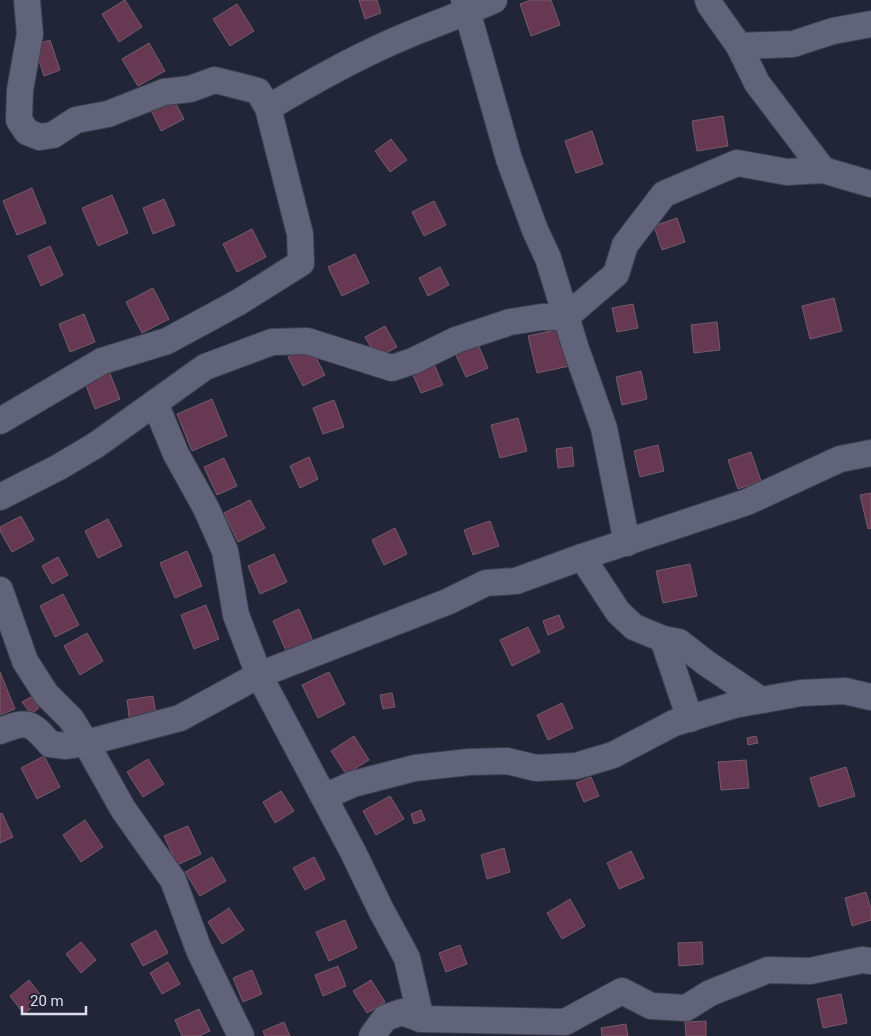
<svg xmlns="http://www.w3.org/2000/svg" width="871" height="1036" font-family="Roboto,sans-serif">
<rect width="100%" height="100%" fill="#222437"/>
<!-- building -->
<g fill="#663851" stroke="#745c68">
<polygon points="125,0 142,27 119,42 102,14"/>
<polygon points="359,0 377,0 381,13 365,19"/>
<polygon points="531,0 551,0 560,25 531,36 520,4"/>
<polygon points="237,4 254,31 230,46 213,19"/>
<polygon points="50,40 60,70 44,76 34,45"/>
<polygon points="149,43 165,71 138,86 122,59"/>
<polygon points="171,94 184,119 161,131 149,106"/>
<polygon points="723,116 728,146 697,151 692,121"/>
<polygon points="592,131 603,164 576,173 565,141"/>
<polygon points="391,139 407,160 390,172 375,151"/>
<polygon points="32,188 46,223 17,235 3,201"/>
<polygon points="112,195 128,233 98,246 82,208"/>
<polygon points="164,199 175,225 153,234 143,208"/>
<polygon points="434,201 446,225 424,236 412,212"/>
<polygon points="677,218 685,242 662,250 654,226"/>
<polygon points="252,229 266,257 237,272 223,244"/>
<polygon points="50,246 63,275 41,286 28,256"/>
<polygon points="355,254 369,283 342,296 328,267"/>
<polygon points="440,267 449,285 428,296 419,278"/>
<polygon points="153,288 169,319 142,333 126,302"/>
<polygon points="834,298 842,331 810,339 802,306"/>
<polygon points="633,304 638,328 617,332 612,308"/>
<polygon points="84,314 95,342 70,352 59,324"/>
<polygon points="717,322 720,350 694,353 691,325"/>
<polygon points="385,326 397,347 377,358 365,337"/>
<polygon points="560,329 569,366 537,373 528,336"/>
<polygon points="477,342 488,368 466,377 454,351"/>
<polygon points="310,346 325,375 303,386 288,357"/>
<polygon points="434,364 443,385 421,393 412,373"/>
<polygon points="109,371 120,399 95,409 84,380"/>
<polygon points="641,371 647,399 622,405 616,377"/>
<polygon points="212,399 227,436 192,451 177,414"/>
<polygon points="334,400 344,427 323,434 313,408"/>
<polygon points="518,418 527,451 500,458 491,425"/>
<polygon points="658,445 664,471 640,477 634,451"/>
<polygon points="572,447 574,466 558,468 556,449"/>
<polygon points="751,452 761,481 738,489 728,460"/>
<polygon points="309,457 318,479 300,488 290,466"/>
<polygon points="224,458 237,486 217,495 204,467"/>
<polygon points="871,493 871,528 868,529 860,495"/>
<polygon points="250,500 265,528 238,542 224,513"/>
<polygon points="21,516 34,540 12,552 0,531 0,527"/>
<polygon points="108,519 122,546 98,558 85,531"/>
<polygon points="490,521 499,546 473,555 464,530"/>
<polygon points="395,528 407,554 384,565 372,540"/>
<polygon points="187,551 202,586 175,598 160,563"/>
<polygon points="274,554 287,582 260,594 248,566"/>
<polygon points="58,557 68,575 52,584 42,566"/>
<polygon points="690,564 697,596 663,603 656,571"/>
<polygon points="63,594 79,625 55,637 40,606"/>
<polygon points="206,605 219,639 194,649 181,615"/>
<polygon points="299,609 313,641 287,653 273,621"/>
<polygon points="559,615 564,628 548,635 543,621"/>
<polygon points="528,627 540,652 512,666 500,640"/>
<polygon points="87,633 103,661 80,675 64,646"/>
<polygon points="0,672 15,709 0,715"/>
<polygon points="329,672 345,704 318,718 302,685"/>
<polygon points="392,693 395,707 383,709 380,695"/>
<polygon points="153,696 157,720 130,724 127,700"/>
<polygon points="31,697 39,708 31,714 22,702"/>
<polygon points="562,703 573,728 548,740 537,715"/>
<polygon points="354,736 369,760 346,774 331,751"/>
<polygon points="756,736 758,743 748,745 747,738"/>
<polygon points="44,756 60,787 37,799 21,768"/>
<polygon points="148,759 164,784 143,797 127,772"/>
<polygon points="746,760 749,788 721,790 718,762"/>
<polygon points="846,767 855,796 819,807 810,778"/>
<polygon points="591,777 599,796 584,802 576,783"/>
<polygon points="281,791 294,811 275,823 263,802"/>
<polygon points="390,796 404,819 376,835 363,811"/>
<polygon points="421,810 425,820 414,824 411,814"/>
<polygon points="2,813 13,837 0,843 0,814"/>
<polygon points="85,820 103,847 81,862 63,835"/>
<polygon points="188,826 201,854 177,865 164,836"/>
<polygon points="504,848 510,872 487,879 481,855"/>
<polygon points="631,851 644,878 619,889 607,863"/>
<polygon points="212,857 226,881 200,896 185,872"/>
<polygon points="314,857 325,879 305,890 293,868"/>
<polygon points="866,892 871,909 871,920 852,926 845,898"/>
<polygon points="570,899 585,926 562,939 547,913"/>
<polygon points="229,908 244,930 222,944 208,922"/>
<polygon points="345,920 357,948 329,961 316,932"/>
<polygon points="156,930 168,953 143,966 131,944"/>
<polygon points="81,942 96,960 81,973 66,954"/>
<polygon points="702,942 703,964 679,966 678,943"/>
<polygon points="460,945 467,964 446,972 439,953"/>
<polygon points="168,962 180,984 162,994 150,973"/>
<polygon points="338,966 346,986 323,996 315,975"/>
<polygon points="252,970 262,994 243,1002 233,978"/>
<polygon points="29,980 43,998 24,1014 10,996"/>
<polygon points="371,980 385,1002 367,1013 353,991"/>
<polygon points="841,994 847,1023 823,1028 817,999"/>
<polygon points="199,1009 210,1031 199,1036 182,1036 175,1020"/>
<polygon points="706,1021 706,1036 686,1036 685,1022"/>
<polygon points="284,1022 290,1036 265,1036 263,1031"/>
<polygon points="626,1024 628,1036 602,1036 601,1028"/>
</g>
<g fill="none" stroke-linecap="round" stroke-linejoin="round">
<defs>
<g id="street">
<polyline points="464,0 509,159 535,230 548,258 576,349 604,428 627,543"/>
<polyline points="708,0 710,5 739,46 757,83 823,170"/>
<polyline points="739,46 793,44 833,31 871,24"/>
<path d="M268,108C313,81 359,55 408,35C437,23 466,13 494,0"/>
<polyline points="155,403 176,454 206,508 225,551 236,615 259,675 353,852 381,910 407,958 421,1019"/>
<polyline points="0,421 102,361 167,341 239,302 301,263 300,234 268,108 258,91 215,80 190,89 164,92 108,114 76,120 53,135 40,137 27,132 19,120 20,90 30,34 27,0"/>
<polyline points="0,497 59,467 96,445 205,367 272,342 307,341 392,368 413,361 456,340 510,322 542,317 566,317 616,274 625,245 664,194 737,163 787,172 823,170 871,184"/>
<polyline points="582,557 618,612 634,627 663,639 679,642 706,663 761,700"/>
<polyline points="0,590 25,661 46,694 71,719 86,743 123,809 173,880 199,950 241,1036"/>
<polyline points="663,639 690,719"/>
<path d="M0,731C28,720 31,722 50,744L66,746L86,743L180,718L259,675L447,602L486,583L516,581L582,557L747,502L840,459L871,453"/>
<polyline points="324,797 353,784 415,768 469,762 507,761 536,768 576,766 613,755 674,723 734,705 801,693 845,691 871,697"/>
<polyline points="372,1036 385,1018 402,1012 421,1019 565,1022 622,991 651,1006 686,1008 710,993 768,970 810,971 862,960 871,961"/>
</g>
</defs>
<!-- street casing -->
<use href="#street" stroke="#3e3f4f" stroke-width="28"/>
<!-- street -->
<use href="#street" stroke="#606379" stroke-width="26"/>
</g>
<!-- scale -->
<path d="M22 1006v8h64v-8" fill="none" stroke="#dddfec" stroke-width="2.5"/>
<text x="30" y="1006" font-size="15" fill="#dddfec" stroke="#222437" stroke-width="4" paint-order="stroke">20 m</text>
</svg>
